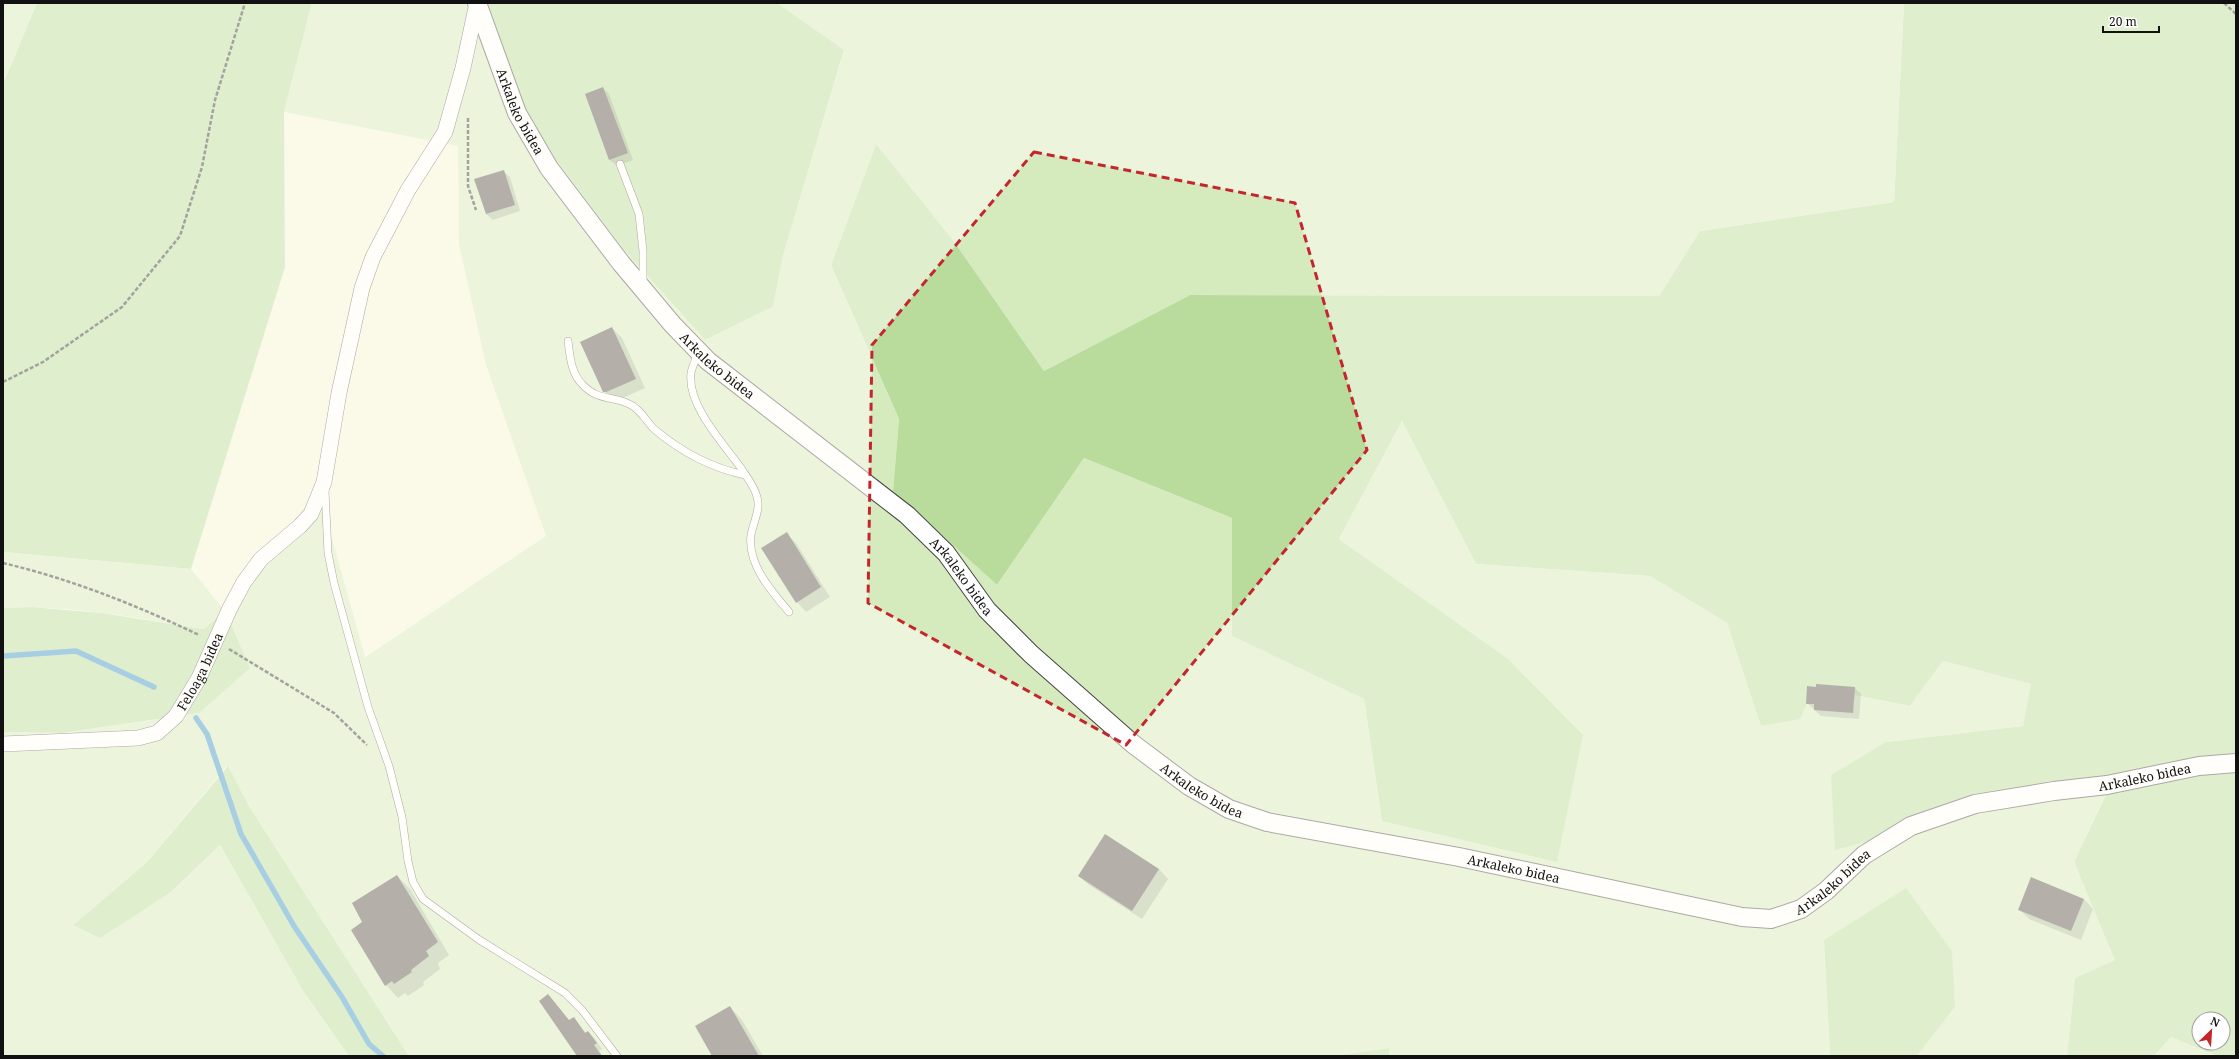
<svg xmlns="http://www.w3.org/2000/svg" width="2239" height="1059" font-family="'Noto Serif',serif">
<rect width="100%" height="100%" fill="#fffdf5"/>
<!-- farmland -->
<polygon fill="#f6f3d4" points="284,112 458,146 459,245 486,365 547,536 364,657 321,500 225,611 191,569 285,267"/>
<!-- green -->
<g fill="#d5ebbd">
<polygon points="3,3 37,3 3,84"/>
<path d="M312,3H487L506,94L625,251L705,340L773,307L783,256L844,51L777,3H1904L1894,202L1700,231L1659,296L1190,295L1044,371L953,240L876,144L831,265L899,419L893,491L997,585L1084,458L1232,518V636L1364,699L1382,821L1507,658L1339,539L1402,421L1476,564L1650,576L1727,623L1761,725L1814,687L1910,706L1943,661L2032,684L2023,726L1886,742L2039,796L2107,791L2074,862L2116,960L2075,978L2067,1056H1917L1955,1007L1824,940L1830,1056H1390L1389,1048L1332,1056H409L249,806L227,766L147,862L73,925L171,892L220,845L303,991L349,1056H3V732L62,733L199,713L204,629C137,618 70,605 3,608V552L191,569L225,611L321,499L365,657L546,536L486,365L459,245L458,146L284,112Z"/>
<polygon points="2171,1037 2217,1056 2154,1056"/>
</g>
<!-- forest -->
<g fill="#b9dc9c" fill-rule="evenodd">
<polygon points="37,3 312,3 284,112 285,267 191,569 3,552 3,84"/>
<polygon points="487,3 777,3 844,50 783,256 773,307 705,340 625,251 506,94"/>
<path d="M1904,3H2236V1056H2217L2171,1037L2154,1056H2067L2075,978L2115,960L2074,862L2107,792L2039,796L1835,850L1831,775L1886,742L2023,726L2031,684L1943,661L1910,706L1814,687L1800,719L1761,726L1727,623L1650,576L1476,564L1402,421L1339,539L1507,658L1583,735L1557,862L1382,821L1364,699L1232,636V518L1084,458L997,585L893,491L899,419L831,265L876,144L953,240L1044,371L1190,295L1659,296L1700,231L1894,202ZM2199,1019H2223V1043H2199Z"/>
<polygon points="31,607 102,613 204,629 225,611 250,668 199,713 62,733 3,732 3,608"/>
<polygon points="228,766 249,806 409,1056 349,1056 303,991 220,845 171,892 100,938 73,925 147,862"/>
<polygon points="1906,888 1952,951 1955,1007 1917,1056 1830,1056 1824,940"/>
<polygon points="1389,1048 1390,1056 1332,1056"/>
</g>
<!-- shadow -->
<g fill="#0003">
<polygon points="603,88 609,94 633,160 617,166 610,160 586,94"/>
<polygon points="503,171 510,177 520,211 493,220 486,214"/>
<polygon points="612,328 622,338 645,388 616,401 604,391"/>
<polygon points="786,534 796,543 830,597 806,612 797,602 763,549"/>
<polygon points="1855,688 1861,694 1859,719 1821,716 1807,703"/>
<polygon points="1159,869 1168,879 1142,919 1089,885 1079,876"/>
<polygon points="397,876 410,889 449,955 438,963 440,969 423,982 424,985 408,996 405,993 398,998 386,985 363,922"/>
<polygon points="2084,899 2093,909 2081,940 2029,919 2020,910"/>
<polygon points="730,1007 742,1020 763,1056 713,1056"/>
<polygon points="573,1019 586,1033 588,1032 594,1038 602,1049 599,1051 603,1056 578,1056 570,1021"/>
</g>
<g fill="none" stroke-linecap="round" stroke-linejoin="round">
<!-- stream -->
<g stroke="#3f96cf" stroke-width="5.5">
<polyline points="3,656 76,651 154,687"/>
<polyline points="196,718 207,734 241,834 294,926 342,997 369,1044 383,1056"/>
</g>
</g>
<!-- building -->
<g fill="#5a524d">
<polygon points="603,87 628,153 609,160 585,94"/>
<polygon points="504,170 515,205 486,214 474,179"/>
<polygon points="612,327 636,379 606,392 603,392 580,342"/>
<polygon points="787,532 821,587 796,603 761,548"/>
<polygon points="1816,684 1855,687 1853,713 1814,710 1814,704 1806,704 1807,686 1816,687"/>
<polygon points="1105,834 1159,869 1132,911 1078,876"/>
<polygon points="397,875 438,942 426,951 429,956 411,970 412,972 394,984 392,981 385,986 351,930 362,922 352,903"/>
<polygon points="2031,877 2084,899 2071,931 2018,910"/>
<polygon points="548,994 569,1020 574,1017 585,1033 588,1031 597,1043 594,1045 602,1056 577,1056 539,1001"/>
<polygon points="730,1006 759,1056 712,1056 695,1026"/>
</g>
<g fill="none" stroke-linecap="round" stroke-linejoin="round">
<defs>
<g id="service">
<polyline points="620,164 639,214 643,251 643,284"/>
<path d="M568,341C570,356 571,373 582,384C598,402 614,395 631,405C640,409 647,422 654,429C680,451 712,468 745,475"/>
<path d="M698,353C696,359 692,367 691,373C687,405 723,443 741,468C746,476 755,487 757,497C761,509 753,523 751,535C747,564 772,592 789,612"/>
<polyline points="325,490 328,553 334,583 368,707 389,766 402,817 408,861 413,882 423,899 478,939 565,993 582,1010 617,1056"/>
</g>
<g id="minor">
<path id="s1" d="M3,744L138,738L157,733L176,716L199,678L230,608L244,582L261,559L300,526L311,514L324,482L339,393L362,288L373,257L408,190L445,132L463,68L477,3"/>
</g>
<g id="tertiary">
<path id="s2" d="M477,3L517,113L549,168L621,263L673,325L708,361L907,515L946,553L987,610L1031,654L1133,744L1189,786L1229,809L1267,822L1459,857L1742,917L1771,919L1801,909L1826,891L1864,855L1911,826L1975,804L2054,791L2107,785L2199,766L2236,763"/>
</g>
</defs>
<!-- service casing -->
<use href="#service" stroke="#444" stroke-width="8"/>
<!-- minor casing -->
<use href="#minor" stroke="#444" stroke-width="16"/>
<!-- tertiary casing -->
<use href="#tertiary" stroke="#444" stroke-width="20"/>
<!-- path -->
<g stroke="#333" stroke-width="2.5" stroke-dasharray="4 2" stroke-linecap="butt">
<polyline points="2224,3 2236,14"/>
<polyline points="468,118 468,186 476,210"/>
<polyline points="3,382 43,362 122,307 180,236 202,167 215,100 245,3"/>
<path d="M3,563C71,579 136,605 199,635"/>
<polyline points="229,649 334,713 367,745"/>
</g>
<!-- service -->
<use href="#service" stroke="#fff" stroke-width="7"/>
<!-- minor -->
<use href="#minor" stroke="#fff" stroke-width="15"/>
<!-- tertiary -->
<use href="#tertiary" stroke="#fff" stroke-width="18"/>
</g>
<!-- marked area -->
<path d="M0 0H2239V1059H0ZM1034,152L1295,203L1367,450L1126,745L868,603L872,345Z" fill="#fffdf5" fill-opacity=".55" fill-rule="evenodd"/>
<path fill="none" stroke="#c4262e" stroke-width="3" stroke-dasharray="8 5" stroke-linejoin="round" d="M1034,152L1295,203L1367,450L1126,745L868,603L872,345Z"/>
<g text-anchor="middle" stroke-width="4" stroke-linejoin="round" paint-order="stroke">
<!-- street labels -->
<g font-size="13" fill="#111" stroke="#fff">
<text dy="5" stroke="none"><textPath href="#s2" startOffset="117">Arkaleko bidea</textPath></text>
<text dy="5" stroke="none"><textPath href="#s2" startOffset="441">Arkaleko bidea</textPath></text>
<text dy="5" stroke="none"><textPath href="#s2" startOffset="765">Arkaleko bidea</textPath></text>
<text dy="5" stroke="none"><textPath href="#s1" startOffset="231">Feloaga bidea</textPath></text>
<text dy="5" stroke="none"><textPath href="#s2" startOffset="2085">Arkaleko bidea</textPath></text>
<text dy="5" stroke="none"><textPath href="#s2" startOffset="1089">Arkaleko bidea</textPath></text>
<text dy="5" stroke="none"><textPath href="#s2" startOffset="1413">Arkaleko bidea</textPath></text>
<text dy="5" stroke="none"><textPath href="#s2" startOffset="1749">Arkaleko bidea</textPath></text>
</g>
</g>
<!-- border -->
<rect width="2239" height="1059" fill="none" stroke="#111111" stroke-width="8"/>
<!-- north arrow -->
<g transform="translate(2211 1031) rotate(25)"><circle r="19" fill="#ffffff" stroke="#a0a0a0"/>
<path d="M0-3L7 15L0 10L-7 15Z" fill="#c4262e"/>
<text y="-6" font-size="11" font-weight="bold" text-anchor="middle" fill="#111111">N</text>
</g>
<!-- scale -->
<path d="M2103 26v6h56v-6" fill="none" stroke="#111111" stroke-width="2"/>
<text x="2109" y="26" font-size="12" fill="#111111" stroke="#ffffff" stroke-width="3" paint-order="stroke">20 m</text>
</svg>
